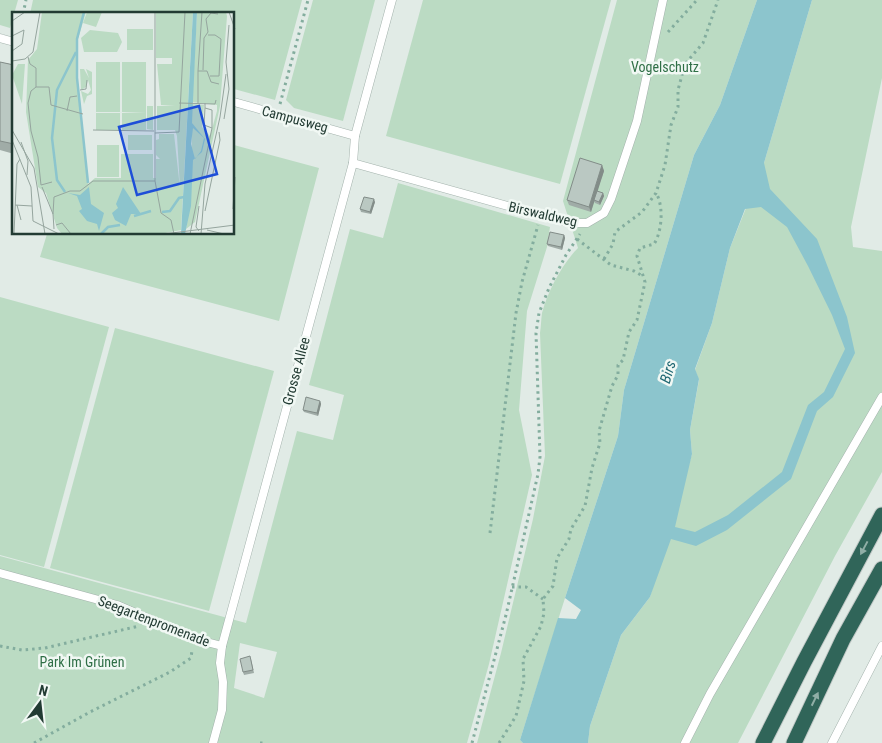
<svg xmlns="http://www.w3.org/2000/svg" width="882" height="743" font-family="'Roboto Condensed',sans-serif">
<rect width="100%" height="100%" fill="#e1ebe6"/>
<!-- green -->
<g fill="#bbdbc3" fill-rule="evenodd">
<polygon points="0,0 18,0 10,28 0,25"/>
<polygon points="33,0 302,0 275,100 234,89 234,14 30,14"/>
<polygon points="313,0 375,0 343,121 294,108 286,100"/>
<polygon points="423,0 611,0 560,184 386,136"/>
<path d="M617,0H757L720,105L694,155L624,390L618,436L565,598L520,740L523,743H477L501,653L533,519L545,456L540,333C541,327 541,320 542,313C548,291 562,264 578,248L563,201Z"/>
<polygon points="812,0 882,0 882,78 851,227 853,247 882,251 882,472 835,556 738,743 588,743 590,726 621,635 650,597 692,454 690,430 699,380 695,370 712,323 730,248 764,163"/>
<polygon points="234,145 319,168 279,321 40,257 47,234 234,234"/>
<path d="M398,183L550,227L547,247L527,311L519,410L532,475L489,664L467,743H0V556L246,623L297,431L333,440L344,395L309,385L350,229L383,238ZM240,643L277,652L264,698L234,688Z"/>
<polygon points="0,297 109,327 44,567 0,555"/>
<polygon points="115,328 274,371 209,611 50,568"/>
</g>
<!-- water -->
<path fill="#8cc5cd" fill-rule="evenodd" d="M757,0H812L764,163L770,189L817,239L847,317L855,353L833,397L817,411L791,479L727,530L696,546L671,539L650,597L621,635L590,726L588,743H523L520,740L558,618L576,619L581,610L565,598L618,436L624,390L694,155L720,105ZM761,207L787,227L808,266L832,315L845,349L824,392L808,405L782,472L728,515L695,532L675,527L692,454L690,430L699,379L695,369L712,323L730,248L745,209Z"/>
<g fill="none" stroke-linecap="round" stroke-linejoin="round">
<defs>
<g id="lane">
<polyline points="0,38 14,42"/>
<polyline points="234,102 355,136"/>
<polyline points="353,163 569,223 587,223 604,213 611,199 637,121 663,0"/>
<polyline points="0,573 117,605 195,639 222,646"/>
<polyline points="213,743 222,710 223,682 220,663 222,646 353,163 355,136 392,0"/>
<polyline points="685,743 710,694 882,397"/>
<polyline points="832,743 882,646"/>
</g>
<g id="highway">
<polyline points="763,743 804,662 882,515"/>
<polyline points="794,743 843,639 882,569"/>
</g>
</defs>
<!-- lane casing -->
<use href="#lane" stroke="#a4b3ad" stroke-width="9"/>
<!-- highway casing -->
<use href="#highway" stroke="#c1c8c6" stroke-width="17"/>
<!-- path -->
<g stroke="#83ad9e" stroke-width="3" stroke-dasharray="2.5 4" stroke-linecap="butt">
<polyline points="23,14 26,0"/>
<polyline points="668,32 697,0"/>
<polyline points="280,104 308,0"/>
<polyline points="577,239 611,265 634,271 641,275"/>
<polyline points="604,259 613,244 615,232 642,212 656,193 665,165 671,125 678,107 678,90 685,64 703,43 718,0"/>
<polyline points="490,533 516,313 522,282 538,225"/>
<polyline points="512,587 526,587 543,599"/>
<polyline points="0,646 22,650 45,648 139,626"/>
<polyline points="34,743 90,712 170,672 191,658 192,650"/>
<polyline points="260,743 265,743"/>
<polyline points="472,743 506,615 538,474 540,457 536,333 539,313 549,288 566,255 580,234"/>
<path d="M499,743L516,716L524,681L523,659L541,626L544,613L543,599L553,586L557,558L569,539L571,529L585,506L592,468L600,443L599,431L612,386L618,375V365L623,360L629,332L637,320L645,282L637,256L640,248L654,244C662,232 664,206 656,193"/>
</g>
<!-- lane -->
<use href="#lane" stroke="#fff" stroke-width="8"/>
<!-- highway -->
<use href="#highway" stroke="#306559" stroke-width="15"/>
</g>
<!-- wall -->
<g fill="#a0aca7">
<polygon points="0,62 14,65 14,154 0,150"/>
<polygon points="602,165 604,171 597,191 603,193 604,196 600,205 595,203 594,201 591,212 569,205 567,200"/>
<polygon points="375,202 371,214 361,212 360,209"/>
<polygon points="564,235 565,238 562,250 548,246 547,244"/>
<polygon points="320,401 321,404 318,416 304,412 303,410"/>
<polygon points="251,659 254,673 244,675 243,672"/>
</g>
<!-- shaded-wall -->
<g fill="#828c88">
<polygon points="602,165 604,171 591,212 589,207"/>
<polygon points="603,193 604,196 600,205 599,202"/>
<polygon points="374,199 375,202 371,214 370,212"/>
<polygon points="564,235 565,238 562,250 561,247"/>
<polygon points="320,401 321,404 318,416 317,413"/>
</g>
<!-- building -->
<g fill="#bac8c2" stroke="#828c88">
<polygon points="0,62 14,65 14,144 0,141"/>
<polygon points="580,158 602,165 589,207 567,200"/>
<polygon points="597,191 603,193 599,202 594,200"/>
<polygon points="364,197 374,199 370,212 360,209"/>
<polygon points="550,232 564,235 561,247 547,244"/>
<polygon points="306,397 320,401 317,413 303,410"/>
<polygon points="250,656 253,670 243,672 240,659"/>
</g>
<!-- one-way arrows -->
<defs><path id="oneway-solid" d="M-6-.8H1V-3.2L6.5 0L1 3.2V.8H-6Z" transform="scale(1.25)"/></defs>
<g fill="#90aea6">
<use href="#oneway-solid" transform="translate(864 548) rotate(118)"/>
<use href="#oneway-solid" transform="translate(815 699) rotate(-64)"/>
</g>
<g text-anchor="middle" stroke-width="5" stroke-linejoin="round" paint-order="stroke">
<!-- park labels -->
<g font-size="14" fill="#2f6f46" stroke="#f1f8f4">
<text x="665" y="72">Vogelschutz</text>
<text x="82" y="667">Park Im Grünen</text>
</g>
<!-- street labels -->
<g font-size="14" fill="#223b33" stroke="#f1f8f4">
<text transform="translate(295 119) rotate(15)" y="5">Campusweg</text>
<text transform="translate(543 214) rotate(13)" y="5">Birswaldweg</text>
<text transform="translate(296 371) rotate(-75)" y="5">Grosse Allee</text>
<text transform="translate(154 621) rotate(21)" y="5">Seegartenpromenade</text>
</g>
<!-- water labels -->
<g font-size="15" font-style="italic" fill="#206873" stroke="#f1f8f4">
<text transform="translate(668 372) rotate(-73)" y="5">Birs</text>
</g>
</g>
<!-- overview -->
<g transform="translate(12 12)">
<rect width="222" height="222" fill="#e1ebe6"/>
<path d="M30,0H74L66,27L65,66L76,172L83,166H109V142H141V166H144V147H148L144,143V128L147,127V122H162L168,176L165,124L163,118H145V94H163L149,93L145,52H160V46H144V0H181L169,218L148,222H50L45,216L34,181L26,175L14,100L16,48L25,37ZM75,0H90L84,15L71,11ZM185,0H214L215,4L208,94L183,210L174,217L179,184L180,92L192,93L190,115L198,124L205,99V93L180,90ZM115,17H141V38H115ZM78,18L106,21L110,30L105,40H72L69,26ZM84,50H108V100H84ZM110,50H134V101L110,100ZM6,52H13L10,92L0,63ZM68,57H72L77,66L74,57L80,60V82L75,84L72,92L69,79L76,82L79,78L76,68L74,75L69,78ZM135,94H141V118L135,117ZM84,101H108V118H84ZM110,101H134V118H110ZM116,123H140V138H116ZM85,133H107V165H85Z" fill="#bbdbc3"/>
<path d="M181,0H185L180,111L193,127L190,140L181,148L179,194L173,222H169ZM181,116L192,126L189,139L183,147L179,132ZM77,175L79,192L92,201L87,219L85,212L75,209L67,199L70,197L65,184L56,181L68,183ZM111,175L129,202H119L114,214L103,208L100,201L106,196L104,192Z" fill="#8cc5cd" fill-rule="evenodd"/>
<path fill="none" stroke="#8cc5cd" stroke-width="2.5" d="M72,0L65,27V66L76,171M53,180L45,168L40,126L45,78L64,40M150,200L158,199L167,186L172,185M122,204L139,199M89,222L96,215L108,213"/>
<path fill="none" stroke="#95a59e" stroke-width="1" d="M143,0V169L149,201L159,208L162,222M217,0L223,17M0,9L13,0M196,23H203L209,27L207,64H198M0,24L12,18L10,32L0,39M16,45L18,52L24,56V75H37L39,93L71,102M0,49L13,47L21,40L28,0M191,58L192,26L196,20L194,7L199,1L206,2M186,59L190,0M24,75L19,79L16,91L19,119L26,145L29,173L40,170M68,78L74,77L75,68M167,91L203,92L204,88M186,91V59H195L199,70L207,72M193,96L192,113L200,116M55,99L58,85L65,84M212,107L217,77L214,50L217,13M0,118L22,156L33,222M81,118L142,119M143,121L167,120L173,0M0,128L19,175L21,209L47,222M9,130L16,149L15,163M30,175L41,202L42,217M3,193L20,194M5,193L9,208M221,197L223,165M193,199L208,128L207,120M41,202L42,185L58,179H68L81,169H143M44,213L50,211L59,222M195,218L212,222M187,219L184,215L187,194M2,222L5,152L8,147M152,222L223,213M178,222L200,116V98L193,96V91M189,222L193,172L208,105L214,62"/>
<path fill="#1d4ed8" fill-opacity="0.15" stroke="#1d4ed8" stroke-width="2.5" d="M187,94L205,162L125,183L107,115Z"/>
<rect width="222" height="222" fill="none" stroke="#223b33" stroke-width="2.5"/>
</g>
<!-- north arrow -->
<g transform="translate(40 703) rotate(15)" stroke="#f1f8f4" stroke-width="4" paint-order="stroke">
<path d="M0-4L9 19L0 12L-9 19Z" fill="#223b33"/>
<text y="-8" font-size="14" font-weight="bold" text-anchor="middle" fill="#223b33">N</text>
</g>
</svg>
